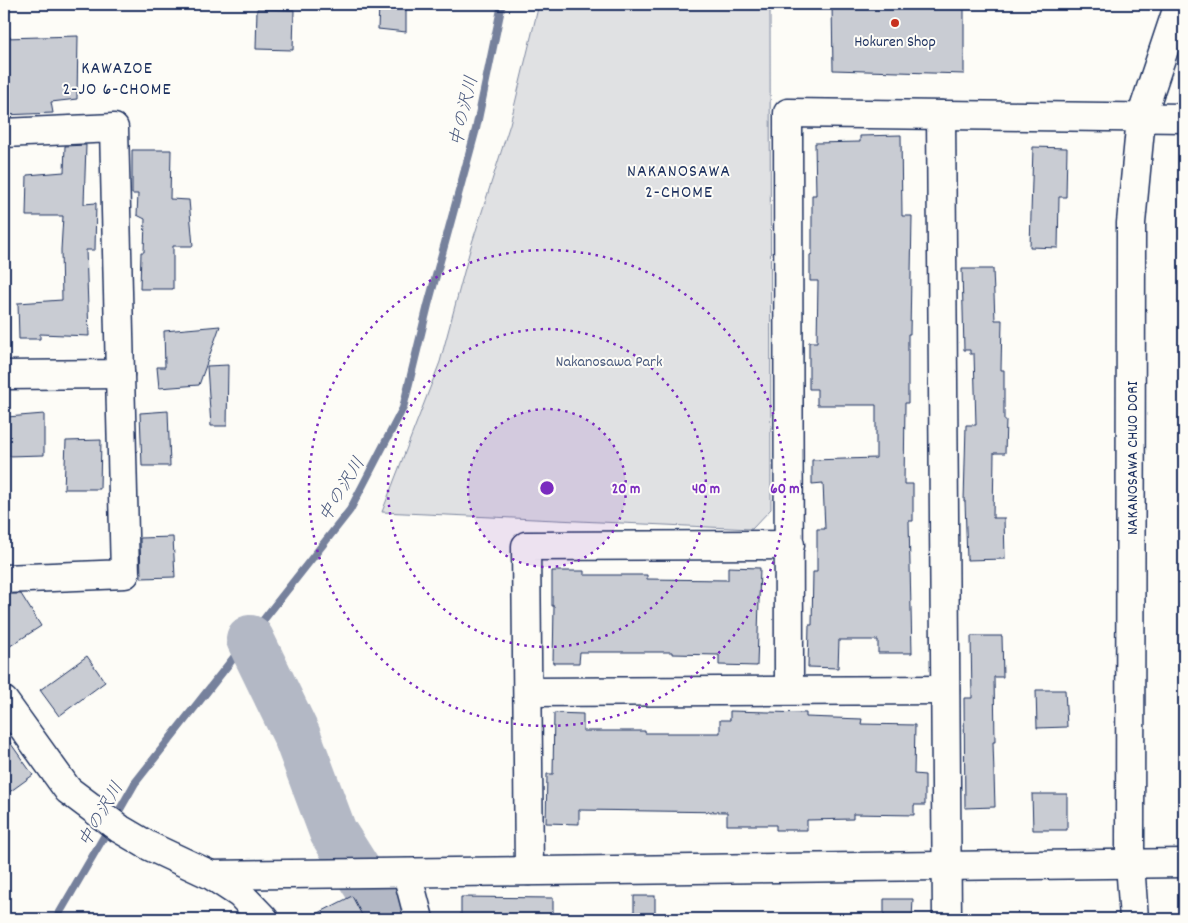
<svg xmlns="http://www.w3.org/2000/svg" width="1188" height="923" font-family="Dekko,'Klee One',sans-serif">
<rect width="100%" height="100%" fill="#fdfcf7"/>
<filter id="ink" filterUnits="userSpaceOnUse"><feTurbulence type="fractalNoise" baseFrequency=".02" numOctaves="2"/><feDisplacementMap in="SourceGraphic" scale="10" xChannelSelector="R" yChannelSelector="G"/><feConvolveMatrix kernelMatrix="1 2 1 2 8 2 1 2 1" color-interpolation-filters="sRGB"/></filter>
<g filter="url(#ink)">
<!-- green -->
<polygon fill="#e0e1e3" stroke="#7e88a0" points="539,4 770,4 771,509 752,529 382,512 440,362 471,246 510,124"/>
<g fill="none" stroke-linecap="round" stroke-linejoin="round">
<!-- stream -->
<g stroke="#76819c" stroke-width="8">
<polyline points="115,818 135,783 350,510 403,408 428,305 476,129 502,4"/>
<polyline points="56,919 109,828"/>
</g>
<!-- river -->
<polyline stroke="#b3b8c5" stroke-width="48" points="250,639 297,736 333,832 388,919"/>
</g>
<!-- building -->
<g fill="#c9ccd3" stroke="#1b2f5e">
<polygon points="379,4 406,4 406,32 378,29"/>
<polygon points="832,4 964,4 964,74 833,70"/>
<polygon points="257,9 294,10 293,50 256,49"/>
<polygon points="78,36 77,99 51,102 53,113 4,115 4,38"/>
<polygon points="901,135 902,216 912,216 910,334 908,334 908,403 905,403 904,484 913,484 913,521 909,521 912,653 878,653 878,640 839,640 838,668 808,667 809,625 812,625 813,572 817,572 817,529 825,529 823,483 812,484 812,460 876,458 876,405 817,405 817,389 809,389 809,342 817,342 818,281 810,281 810,255 812,254 812,195 816,195 815,143 860,142 860,136"/>
<polygon points="86,145 84,204 96,203 95,250 86,250 89,336 40,334 40,339 19,339 18,303 62,300 61,250 63,216 26,216 27,175 64,172 65,146"/>
<polygon points="1033,147 1067,148 1066,197 1059,197 1058,248 1030,247"/>
<polygon points="132,150 171,150 170,199 189,200 193,246 173,246 173,289 140,289 141,252 144,252 145,219 137,215 138,194 132,194"/>
<polygon points="962,269 993,269 995,320 1002,320 1001,370 1004,370 1004,420 1006,420 1005,453 994,453 993,518 1004,518 1005,559 967,560 965,501 964,501 966,425 976,425 974,354 970,354 970,350 964,350"/>
<polygon points="220,326 199,385 159,388 157,367 165,367 164,331"/>
<polygon points="228,365 227,426 211,426 207,366"/>
<polygon points="168,411 170,466 142,466 140,413"/>
<polygon points="44,414 44,455 8,456 7,417"/>
<polygon points="101,440 100,489 64,489 66,441"/>
<polygon points="173,537 175,577 141,578 140,538"/>
<polygon points="728,567 760,568 757,666 719,665 719,655 672,654 672,652 580,652 579,663 553,663 554,606 552,606 552,571 584,571 584,575 647,575 647,579 728,580"/>
<polygon points="4,594 21,594 41,626 4,650"/>
<polygon points="971,636 1002,636 1003,677 994,677 995,742 993,742 995,807 965,808 964,698 972,698"/>
<polygon points="87,656 105,682 59,716 40,690"/>
<polygon points="1036,690 1065,690 1067,727 1037,728"/>
<polygon points="730,711 806,713 806,717 862,719 861,724 915,725 914,774 925,775 925,805 914,805 914,815 853,814 853,819 807,820 807,830 776,830 776,825 727,825 727,812 579,810 579,824 546,823 547,774 553,774 554,713 583,714 583,731 645,731 645,733 720,733 720,720 730,720"/>
<polygon points="4,734 33,775 4,796"/>
<polygon points="1032,794 1067,794 1067,830 1033,830"/>
<polygon points="352,896 364,919 307,919"/>
<rect x="634" y="896" width="21" height="23"/>
<polygon points="461,897 553,898 553,919 461,919"/>
<polygon points="884,899 913,899 912,919 884,919"/>
</g>
<g fill="none" stroke-linecap="round" stroke-linejoin="round">
<defs>
<g id="minor">
<polyline points="941,115 947,919"/>
<polyline points="4,133 114,128 120,374 4,375"/>
<polyline points="4,579 125,574 120,374"/>
<polyline points="789,690 788,113 1184,118"/>
<polyline points="528,692 945,690"/>
<polyline points="4,701 68,790 120,829 149,846 211,875 240,894 264,919"/>
<polyline points="529,871 526,546 790,545"/>
<polyline points="407,873 419,919"/>
<polyline points="211,875 1184,863"/>
<polyline points="1134,919 1130,863 1131,223 1141,118 1179,4"/>
</g>
</defs>
<!-- minor casing -->
<use href="#minor" stroke="#1b2f5e" stroke-width="31"/>
<!-- minor -->
<use href="#minor" stroke="#fdfcf7" stroke-width="28"/>
</g>
</g>
<!-- distance rings -->
<circle cx="547" cy="488" r="79" fill="#7b2cbf" fill-opacity=".12"/>
<g fill="none" stroke="#7b2cbf" stroke-width="2.5" stroke-dasharray="2.5 5">
<circle cx="547" cy="488" r="79"/>
<circle cx="547" cy="488" r="159"/>
<circle cx="547" cy="488" r="238"/>
</g>
<!-- markers -->
<circle fill="#c8321e" stroke="#fdfcf7" stroke-width="2" cx="895" cy="23" r="5"/>
<g text-anchor="middle" stroke-width="4" stroke-linejoin="round" paint-order="stroke">
<!-- poi labels -->
<g font-size="16" fill="#1b2f5e" stroke="#fdfcf7">
<text x="895" y="46">Hokuren Shop</text>
</g>
<!-- park labels -->
<g font-size="16" fill="#4c5c7f" stroke="#fdfcf7">
<text x="609" y="366">Nakanosawa Park</text>
</g>
<!-- street labels -->
<g font-size="16" fill="#1b2f5e" stroke="#fdfcf7">
<text transform="translate(1131 458) rotate(-90)" y="6">NAKANOSAWA CHUO DORI</text>
</g>
<!-- neighbourhood labels -->
<g font-size="18" letter-spacing="1" fill="#1b2f5e" stroke="#fdfcf7">
<text x="117" y="73">KAWAZOE<tspan x="117" dy="21">2-JO 6-CHOME</tspan></text>
<text x="679" y="176">NAKANOSAWA<tspan x="679" dy="21">2-CHOME</tspan></text>
</g>
<!-- water labels -->
<g font-size="18" font-style="italic" fill="#49587d" stroke="#fdfcf7">
<text transform="translate(463 111) rotate(-77)" y="6">中の沢川</text>
<text transform="translate(341 489) rotate(-59)" y="6">中の沢川</text>
<text transform="translate(100 814) rotate(-60)" y="6">中の沢川</text>
</g>
</g>
<circle cx="547" cy="488" r="8" fill="#7b2cbf" stroke="#fdfcf7" stroke-width="2.5"/>
<g font-size="15" text-anchor="middle" font-weight="bold" fill="#7b2cbf" stroke="#fdfcf7" stroke-width="4" stroke-linejoin="round" paint-order="stroke">
<text x="626" y="493">20 m</text>
<text x="706" y="493">40 m</text>
<text x="785" y="493">60 m</text>
</g>
<!-- margin -->
<rect width="1188" height="923" fill="none" stroke="#fdfcf7" stroke-width="20"/>
<rect x="10" y="10" width="1168" height="903" fill="none" stroke="#1b2f5e" stroke-width="2" filter="url(#ink)"/>
</svg>
